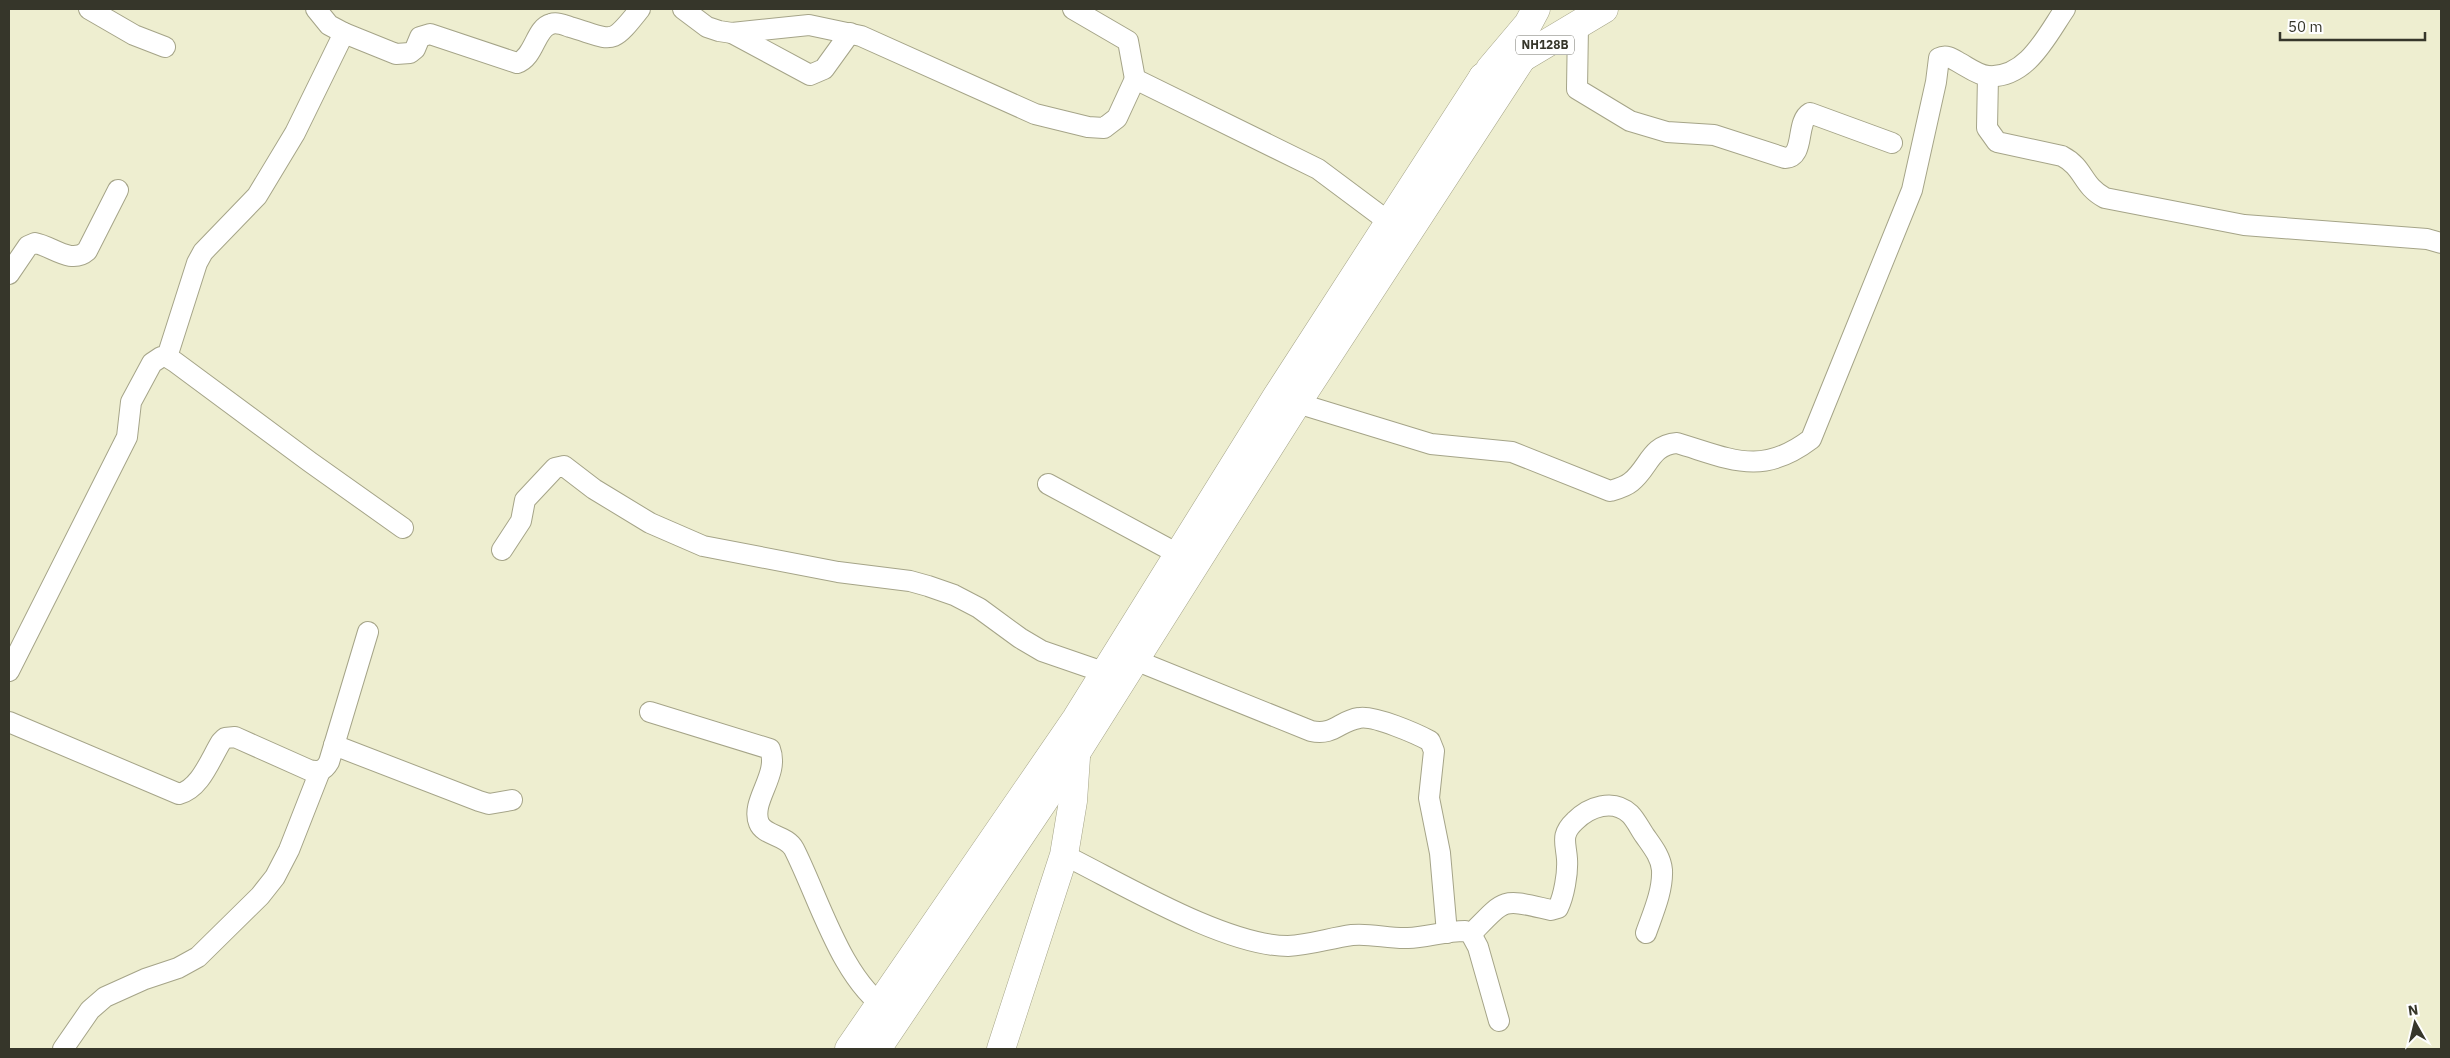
<svg xmlns="http://www.w3.org/2000/svg" width="2450" height="1058" font-family="'IBM Plex Sans',sans-serif">
<rect width="100%" height="100%" fill="#eeeed0"/>
<g fill="none" stroke-linecap="round" stroke-linejoin="round">
<defs>
<g id="street">
<polyline points="89,9 134,35 165,47"/>
<path d="M316,9L329,25L344,33L396,54L410,53L415,49L420,37L430,34L517,63C535,57 535,28 551,24C557,22 564,25 570,27C614,40 610,47 640,9"/>
<polyline points="683,9 707,27 719,31 732,33 809,25 861,36 1035,114 1088,127 1104,128 1117,118 1135,79"/>
<polyline points="1073,9 1128,41 1135,79 1318,169 1389,222"/>
<path d="M1578,25L1577,89L1630,121L1667,132L1714,135L1785,158C1806,157 1795,122 1810,113L1892,143"/>
<polyline points="732,33 810,75 824,69 850,33"/>
<path d="M1988,76L1987,128L1997,142L2062,156C2085,168 2081,185 2105,198L2244,225L2427,239L2441,243"/>
<path d="M9,274L28,246L35,243C52,246 71,265 87,251L118,190"/>
<polyline points="167,357 197,263 203,252 257,196 295,133 344,33"/>
<path d="M1297,403L1431,444L1512,452L1610,491C1617,489 1625,487 1631,482C1649,468 1650,445 1677,443C1731,459 1761,477 1811,439L1912,190L1936,82L1939,58C1947,54 1953,59 1960,63C1969,68 1978,75 1988,76C2027,79 2047,35 2065,9"/>
<polyline points="1048,484 1178,554"/>
<polyline points="502,550 521,521 525,500 555,468 564,466 594,489 650,523 703,546 838,572 910,581 928,586 954,595 979,608 1020,638 1042,651 1103,672"/>
<path d="M1135,660L1311,731C1334,736 1339,721 1359,718C1374,715 1417,734 1430,741L1434,751L1429,798L1440,853L1447,933"/>
<polyline points="9,671 127,437 131,402 152,363 161,357 167,357 175,362 310,462 403,528"/>
<path d="M650,712L770,749C780,775 750,801 759,823C764,836 787,835 794,849C819,898 842,982 890,1011"/>
<path d="M9,722L179,794C200,789 210,760 221,742L225,738L235,737L309,770C319,772 324,771 329,762L368,632"/>
<polyline points="334,745 479,801 489,804 512,800"/>
<path d="M1064,855C1121,883 1225,946 1288,946C1310,945 1330,938 1352,935C1371,933 1389,939 1408,938C1427,937 1446,931 1465,931L1471,934L1478,947L1499,1021"/>
<path d="M1471,934C1507,897 1501,899 1551,910L1558,908C1564,896 1568,873 1567,859C1566,843 1560,835 1575,821C1589,807 1613,798 1630,814C1636,820 1640,829 1645,836C1652,846 1661,857 1662,870C1663,891 1653,913 1646,933"/>
<polyline points="63,1049 90,1010 105,997 145,979 178,968 198,957 260,896 275,877 289,850 320,771"/>
</g>
<polyline id="secondary" points="1001,1049 1064,855 1073,801 1077,743"/>
<g id="primary">
<polyline points="849,1049 1076,719 1277,396 1483,77"/>
<polyline points="877,1049 1078,750 1297,403 1522,58 1524,48"/>
</g>
<g id="highway">
<polyline points="1490,69 1528,24 1536,9"/>
<polyline points="1483,77 1522,58 1604,9"/>
</g>
</defs>
<!-- street casing -->
<use href="#street" stroke="#a5a488" stroke-width="22"/>
<!-- secondary casing -->
<use href="#secondary" stroke="#a5a488" stroke-width="29"/>
<!-- primary casing -->
<use href="#primary" stroke="#a5a488" stroke-width="29"/>
<!-- highway casing -->
<use href="#highway" stroke="#a5a488" stroke-width="29"/>
<!-- street -->
<use href="#street" stroke="#fff" stroke-width="20"/>
<!-- secondary -->
<use href="#secondary" stroke="#fff" stroke-width="28"/>
<!-- primary -->
<use href="#primary" stroke="#fff" stroke-width="28"/>
<!-- highway -->
<use href="#highway" stroke="#fff" stroke-width="28"/>
</g>
<g text-anchor="middle" stroke-width="4.5" stroke-linejoin="round" paint-order="stroke">
<!-- shield labels -->
<rect fill="#fff" stroke="#72726a" stroke-width="1" x="1516" y="35.5" width="58" height="19" rx="4"/>
<g font-size="12" font-weight="bold" fill="#36362a">
<text x="1545" y="49">NH128B</text>
</g>
</g>
<!-- border -->
<rect width="2450" height="1058" fill="none" stroke="#36362a" stroke-width="20"/>
<!-- north arrow -->
<g transform="translate(2415 1023) rotate(352)" stroke="#ffffff" stroke-width="4" paint-order="stroke">
<path d="M0-4L9 19L0 12L-9 19Z" fill="#36362a"/>
<text y="-8" font-size="14" font-weight="bold" text-anchor="middle" fill="#36362a">N</text>
</g>
<!-- scale -->
<path d="M2280 32v8h145v-8" fill="none" stroke="#36362a" stroke-width="2.5"/>
<text x="2288" y="32" font-size="15" fill="#36362a" stroke="#ffffff" stroke-width="4" paint-order="stroke">50 m</text>
</svg>
